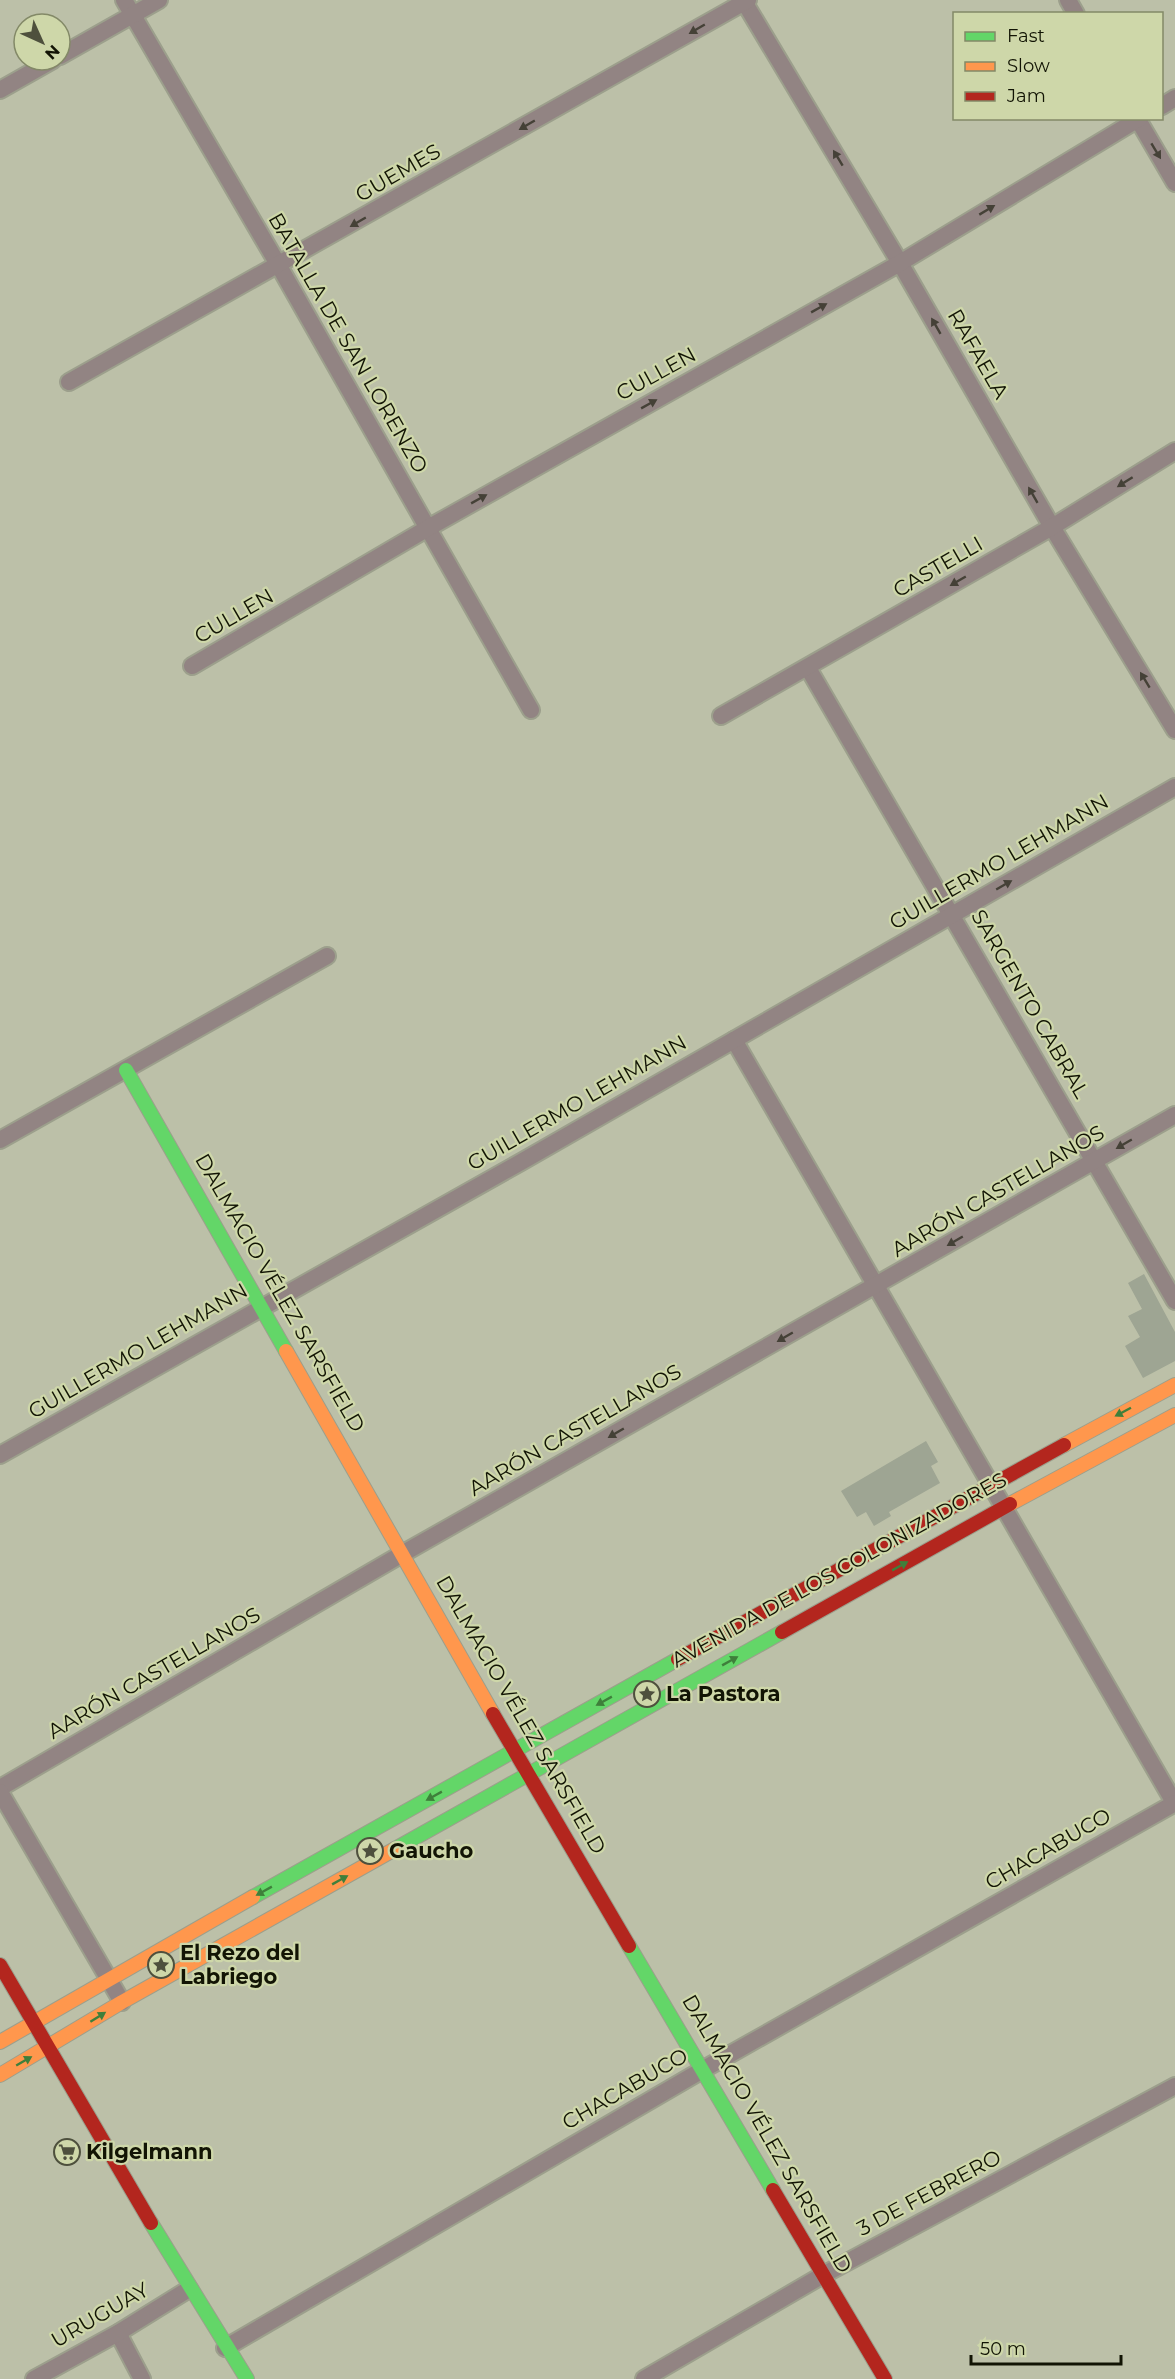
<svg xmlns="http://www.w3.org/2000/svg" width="1175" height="2379" font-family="Montserrat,sans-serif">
<rect width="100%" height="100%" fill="#bcc0a8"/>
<!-- building -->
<g fill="#9ea593">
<polygon points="1144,1274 1175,1332 1175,1361 1143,1378 1125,1346 1140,1337 1128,1316 1142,1309 1128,1283"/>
<polygon points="926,1441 938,1462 931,1466 940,1483 889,1512 891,1516 874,1526 866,1512 857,1517 841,1491"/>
</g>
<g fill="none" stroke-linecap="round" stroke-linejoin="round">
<defs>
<g id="street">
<polyline points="124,0 279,266 531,710"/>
<polyline points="743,0 900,263 1052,527 1175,730"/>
<polyline points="1068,0 1076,14"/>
<polyline points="60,56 159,0"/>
<polyline points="0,90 53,60"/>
<polyline points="1162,106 1175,98"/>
<polyline points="1137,118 1175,183"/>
<polyline points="69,382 748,0"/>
<polyline points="192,666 428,528 900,263 1140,118"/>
<polyline points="808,668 1175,1301"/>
<polyline points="721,716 1052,527 1175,451"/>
<polyline points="734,1040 1175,1804"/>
<polyline points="0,1140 327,956"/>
<polyline points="0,1455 521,1162 1175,787"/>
<polyline points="0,1788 402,1554 1175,1115"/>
<polyline points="0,1792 122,2002"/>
<polyline points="118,2333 142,2379"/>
<polyline points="225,2348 704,2069 1175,1803"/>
<polyline points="34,2379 118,2333 189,2289"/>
<polyline points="644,2379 823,2275 1175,2086"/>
</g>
<g id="fast">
<polyline points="126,1070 286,1351"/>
<polyline points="395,1849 782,1632"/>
<polyline points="253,1897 678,1659"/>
<polyline points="629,1946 773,2190"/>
<polyline points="151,2223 247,2379"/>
</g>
<g id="slow">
<polyline points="286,1351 493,1714"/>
<polyline points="1064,1445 1175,1385"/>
<polyline points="1010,1504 1175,1415"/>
<polyline points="0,2042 253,1897"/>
<polyline points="0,2075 122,2002 395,1849"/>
</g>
<g id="jam">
<polyline points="782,1632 1010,1504"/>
<polyline points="678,1659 1064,1445"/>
<polyline points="493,1714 629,1946"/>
<polyline points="0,1965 151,2223"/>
<polyline points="773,2190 885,2379"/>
</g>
</defs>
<!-- street casing -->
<use href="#street" stroke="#9c9f8c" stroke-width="20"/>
<!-- fast casing -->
<use href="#fast" stroke="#9c9f8c" stroke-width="16"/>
<!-- slow casing -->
<use href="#slow" stroke="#9c9f8c" stroke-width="16"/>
<!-- jam casing -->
<use href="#jam" stroke="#9c9f8c" stroke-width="16"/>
<!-- street -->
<use href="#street" stroke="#928483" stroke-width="16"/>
<!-- fast -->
<use href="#fast" stroke="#63d668" stroke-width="14"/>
<!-- slow -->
<use href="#slow" stroke="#ff974d" stroke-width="14"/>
<!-- jam -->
<use href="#jam" stroke="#b3261e" stroke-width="14"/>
</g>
<!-- one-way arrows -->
<defs><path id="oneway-solid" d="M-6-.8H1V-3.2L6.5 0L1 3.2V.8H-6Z" transform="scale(1.5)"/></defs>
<g fill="#454137">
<use href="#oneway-solid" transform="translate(697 29) rotate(150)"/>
<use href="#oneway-solid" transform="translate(527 125) rotate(150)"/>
<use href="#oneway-solid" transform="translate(1156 151) rotate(59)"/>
<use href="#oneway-solid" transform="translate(838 158) rotate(-121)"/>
<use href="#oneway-solid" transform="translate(987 210) rotate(-31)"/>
<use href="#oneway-solid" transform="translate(358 222) rotate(150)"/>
<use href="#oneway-solid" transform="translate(819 308) rotate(-29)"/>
<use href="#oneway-solid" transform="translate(936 326) rotate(-120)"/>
<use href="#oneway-solid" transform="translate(649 404) rotate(-29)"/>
<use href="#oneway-solid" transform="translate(1125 482) rotate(148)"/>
<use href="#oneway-solid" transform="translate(1033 495) rotate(-120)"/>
<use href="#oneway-solid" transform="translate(479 499) rotate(-29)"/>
<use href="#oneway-solid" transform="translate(958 581) rotate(150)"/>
<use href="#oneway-solid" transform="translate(1145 680) rotate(-121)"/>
<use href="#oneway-solid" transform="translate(1004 885) rotate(-30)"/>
<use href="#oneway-solid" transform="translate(1124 1144) rotate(150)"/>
<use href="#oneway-solid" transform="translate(955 1241) rotate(150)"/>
<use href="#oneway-solid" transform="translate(785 1337) rotate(150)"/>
<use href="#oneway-solid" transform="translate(616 1433) rotate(150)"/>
</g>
<g fill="#3f7f3b">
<use href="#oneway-solid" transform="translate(1123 1412) rotate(152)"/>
<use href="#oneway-solid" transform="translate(900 1566) rotate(-29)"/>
<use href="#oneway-solid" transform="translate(730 1661) rotate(-29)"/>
<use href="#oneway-solid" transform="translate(604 1701) rotate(151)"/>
<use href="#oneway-solid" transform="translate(434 1796) rotate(151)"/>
<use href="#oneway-solid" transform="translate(340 1880) rotate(-29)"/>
<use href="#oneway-solid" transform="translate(264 1891) rotate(151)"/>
<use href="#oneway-solid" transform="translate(98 2017) rotate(-32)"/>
<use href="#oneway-solid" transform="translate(24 2061) rotate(-30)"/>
</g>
<!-- icons -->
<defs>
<symbol id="sight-ring" viewBox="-11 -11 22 22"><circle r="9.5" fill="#ced7a9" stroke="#4e503d" stroke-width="1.5"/><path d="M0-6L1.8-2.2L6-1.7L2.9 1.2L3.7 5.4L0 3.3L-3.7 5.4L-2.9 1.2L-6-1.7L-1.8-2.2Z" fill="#4e503d"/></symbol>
<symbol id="supermarket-ring" viewBox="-11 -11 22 22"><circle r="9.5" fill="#ced7a9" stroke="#4e503d" stroke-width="1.5"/><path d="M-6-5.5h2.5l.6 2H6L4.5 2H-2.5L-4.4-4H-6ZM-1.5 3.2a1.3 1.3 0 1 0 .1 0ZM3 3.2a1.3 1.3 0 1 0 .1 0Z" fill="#4e503d"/></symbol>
</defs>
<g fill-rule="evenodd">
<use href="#sight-ring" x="632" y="1679" width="30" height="30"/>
<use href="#sight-ring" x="355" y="1836" width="30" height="30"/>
<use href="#sight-ring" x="146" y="1950" width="30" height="30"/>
<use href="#supermarket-ring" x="52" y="2137" width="30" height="30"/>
</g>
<g text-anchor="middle" stroke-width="4.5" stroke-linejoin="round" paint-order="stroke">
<!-- street labels -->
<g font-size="21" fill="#121404" stroke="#ced7a9">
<text transform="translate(398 173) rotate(-30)" y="7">GUEMES</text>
<text transform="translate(348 343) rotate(60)" y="7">BATALLA DE SAN LORENZO</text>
<text transform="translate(978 354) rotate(60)" y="7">RAFAELA</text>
<text transform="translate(656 374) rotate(-29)" y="7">CULLEN</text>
<text transform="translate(938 567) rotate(-30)" y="7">CASTELLI</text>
<text transform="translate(234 616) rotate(-30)" y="7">CULLEN</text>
<text transform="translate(999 862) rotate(-30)" y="7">GUILLERMO LEHMANN</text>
<text transform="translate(1030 1004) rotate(60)" y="7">SARGENTO CABRAL</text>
<text transform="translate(577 1103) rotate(-30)" y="7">GUILLERMO LEHMANN</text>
<text transform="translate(998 1191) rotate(-30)" y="7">AARÓN CASTELLANOS</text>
<text transform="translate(280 1293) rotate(60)" y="7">DALMACIO VÉLEZ SARSFIELD</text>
<text transform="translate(138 1351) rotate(-30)" y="7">GUILLERMO LEHMANN</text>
<text transform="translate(575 1430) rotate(-30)" y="7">AARÓN CASTELLANOS</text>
<text transform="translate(839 1570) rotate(-29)" y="7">AVENIDA DE LOS COLONIZADORES</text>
<text transform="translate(154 1673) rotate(-30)" y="7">AARÓN CASTELLANOS</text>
<text transform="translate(521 1715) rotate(60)" y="7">DALMACIO VÉLEZ SARSFIELD</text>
<text transform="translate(1048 1849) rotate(-30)" y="7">CHACABUCO</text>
<text transform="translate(625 2089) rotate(-30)" y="7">CHACABUCO</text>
<text transform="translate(767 2134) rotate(60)" y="7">DALMACIO VÉLEZ SARSFIELD</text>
<text transform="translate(929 2193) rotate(-28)" y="7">3 DE FEBRERO</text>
<text transform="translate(100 2315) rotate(-30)" y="7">URUGUAY</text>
</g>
<!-- poi labels -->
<g font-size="21" font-weight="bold" fill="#121404" stroke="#ced7a9" text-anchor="start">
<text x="666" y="1701">La Pastora</text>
<text x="389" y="1858">Gaucho</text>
<text x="180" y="1960">El Rezo del<tspan x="180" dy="24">Labriego</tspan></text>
<text x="86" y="2159">Kilgelmann</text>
</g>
</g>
<!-- legend -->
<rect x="953" y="12" width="210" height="108" fill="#ced7a9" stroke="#838967" stroke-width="1.5"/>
<rect x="965" y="32" width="30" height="9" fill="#63d668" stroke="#838967" stroke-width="1.5"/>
<text x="1007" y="42" font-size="18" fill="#121404">Fast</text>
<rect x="965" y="62" width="30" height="9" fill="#ff974d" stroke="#838967" stroke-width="1.5"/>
<text x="1007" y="72" font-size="18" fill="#121404">Slow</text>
<rect x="965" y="92" width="30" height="9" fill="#b3261e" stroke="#838967" stroke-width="1.5"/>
<text x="1007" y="102" font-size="18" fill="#121404">Jam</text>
<!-- north arrow -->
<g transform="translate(42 42) rotate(135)"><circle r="28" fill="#ced7a9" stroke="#838967" stroke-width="1.5"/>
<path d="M0-4.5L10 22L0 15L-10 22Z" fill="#4e503d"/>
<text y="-9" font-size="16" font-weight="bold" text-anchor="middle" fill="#121404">N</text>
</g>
<!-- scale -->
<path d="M971 2355v9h150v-9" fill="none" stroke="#121404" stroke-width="3"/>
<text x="980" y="2355" font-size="18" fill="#121404" stroke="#ced7a9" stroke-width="4.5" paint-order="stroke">50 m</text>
</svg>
